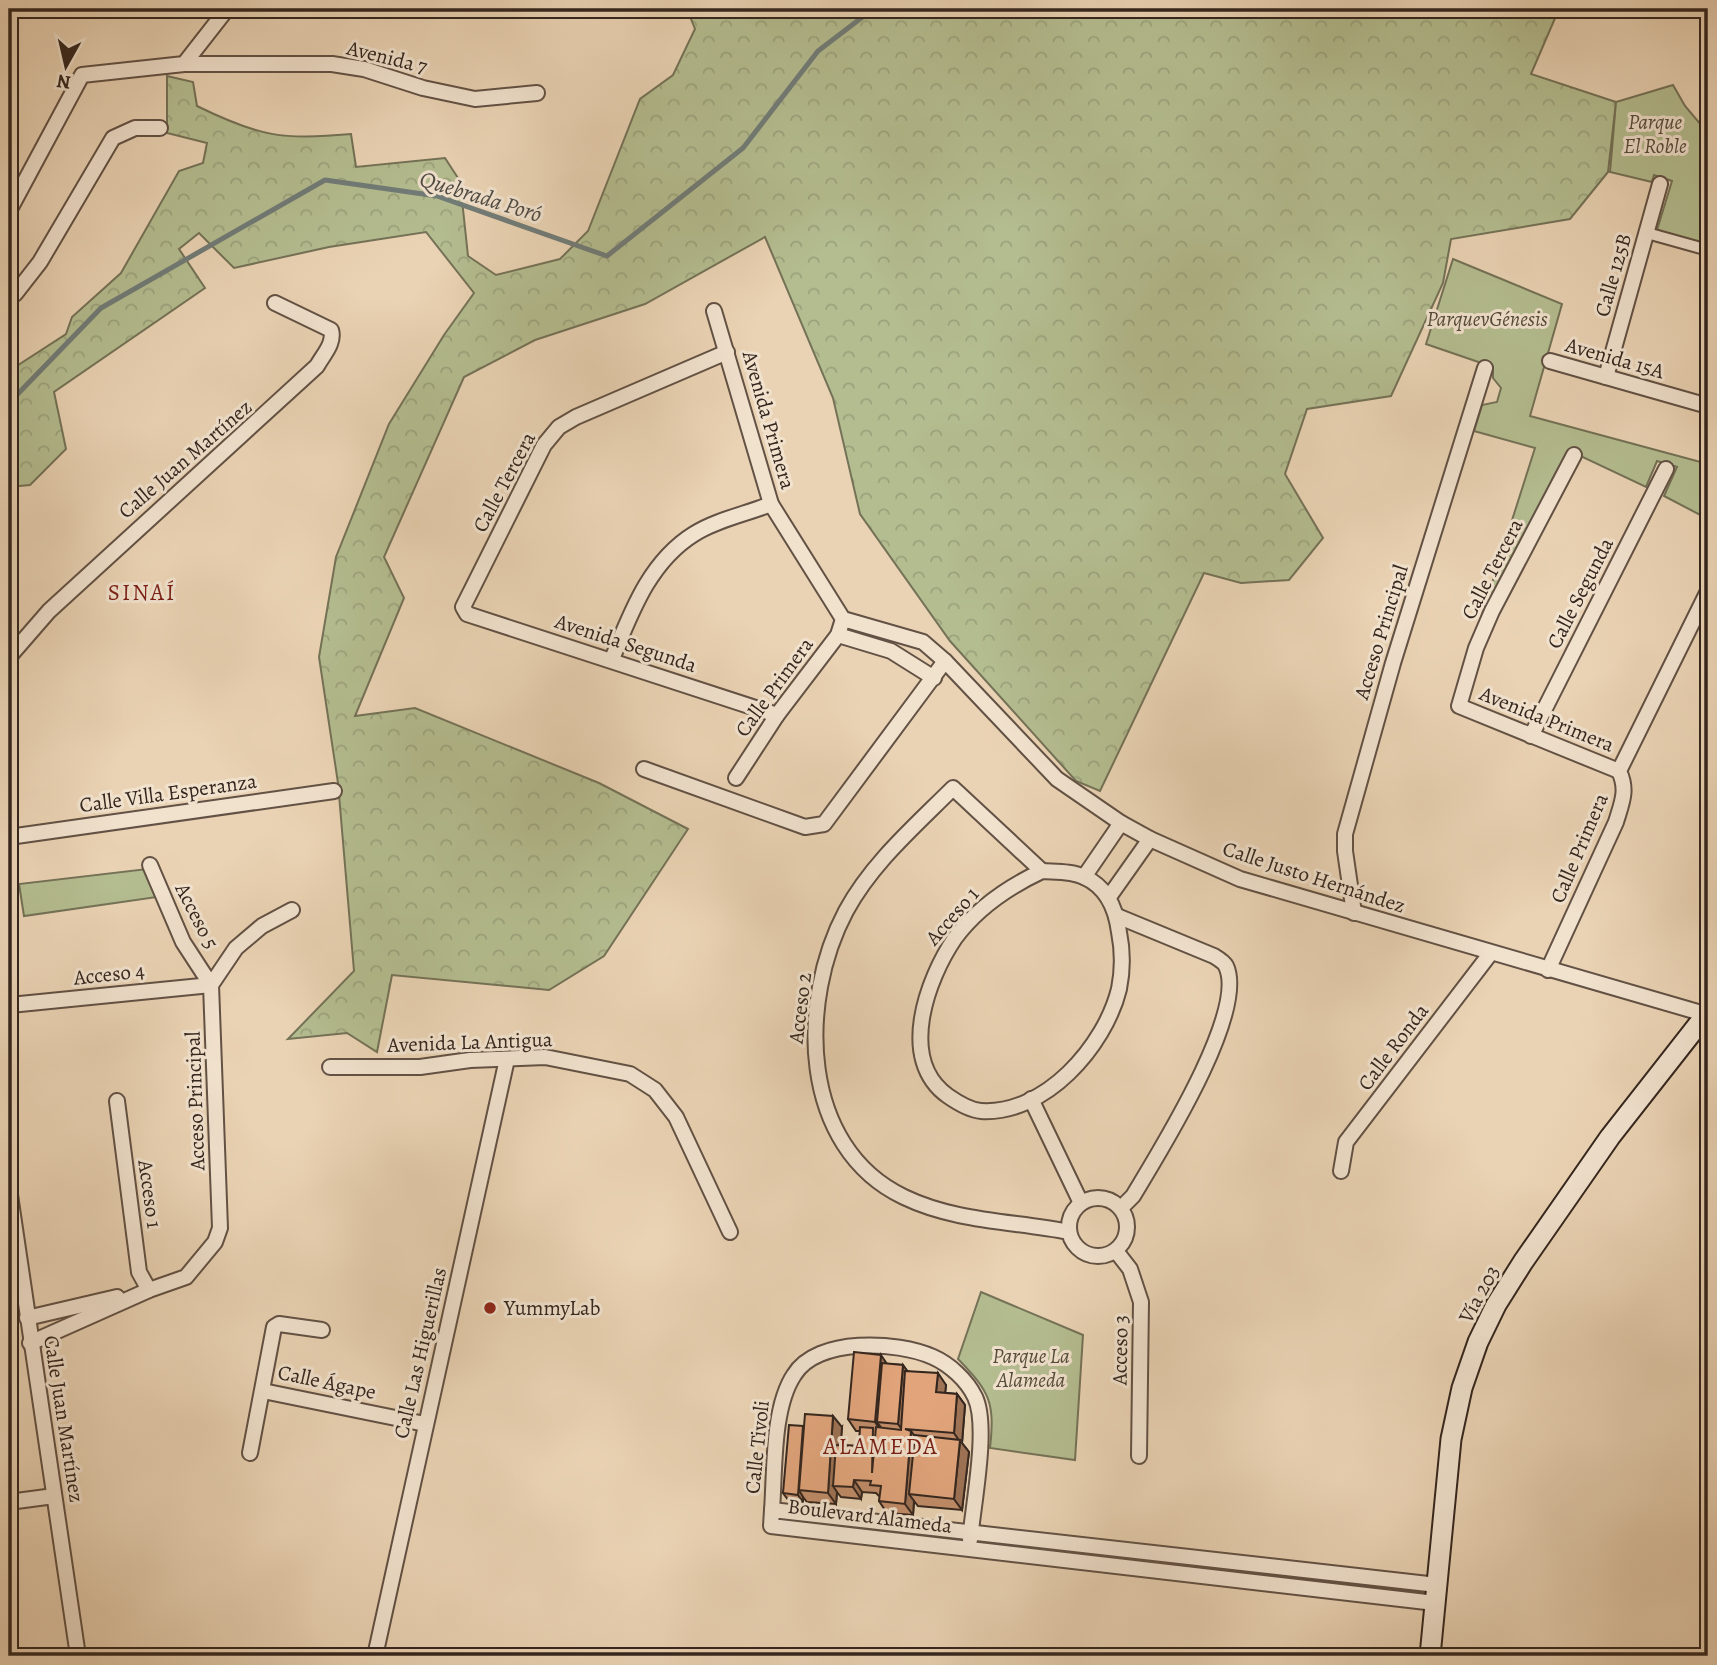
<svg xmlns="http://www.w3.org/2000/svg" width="1717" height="1665" font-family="Alegreya,serif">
<defs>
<pattern id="forest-crowns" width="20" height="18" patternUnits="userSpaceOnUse" patternTransform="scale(1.75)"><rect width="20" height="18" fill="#b4bd90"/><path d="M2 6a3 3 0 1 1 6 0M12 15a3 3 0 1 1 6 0" fill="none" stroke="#9ba27c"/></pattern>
</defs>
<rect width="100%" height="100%" fill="#ead3b4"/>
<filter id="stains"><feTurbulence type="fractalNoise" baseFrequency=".00286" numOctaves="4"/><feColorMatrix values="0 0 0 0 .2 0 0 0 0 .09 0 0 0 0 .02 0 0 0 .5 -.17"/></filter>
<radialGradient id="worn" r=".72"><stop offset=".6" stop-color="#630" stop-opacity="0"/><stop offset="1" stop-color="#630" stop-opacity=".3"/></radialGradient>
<!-- forest -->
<path fill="url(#forest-crowns)" stroke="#747257" stroke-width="2" d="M687,9H1559L1531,74L1616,102L1608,172L1570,219L1451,239L1443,283L1391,396L1307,409L1285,474L1323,538L1289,580L1241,583L1204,573L1100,791L1076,781L950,641L860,514L833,398L765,237L645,304L535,340L464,377L384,557L404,598L355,716L415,708L599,783L688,829L604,956L549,990L392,975L377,1052L347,1033L288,1039L354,971L338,783L319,657L336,557L389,424L444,335L474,293L426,232L329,247L234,268L199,233L179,249L205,288L54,392L66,449L30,485L9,487V371L66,334L72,317L121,273L179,171L203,163L207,143L167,133V76L193,82L197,106C260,137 282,140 351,134L356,167L445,158L460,181L468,256L496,275L560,259L588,231L640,99L673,75L695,29Z"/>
<!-- park -->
<g fill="#b4bd90" stroke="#747257" stroke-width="2">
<polygon points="1673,85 1685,106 1708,133 1708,245 1657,230 1672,181 1654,175 1652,182 1610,172 1616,102"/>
<polygon points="1453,259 1562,304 1530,416 1708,464 1708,519 1664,496 1677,467 1657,461 1646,487 1568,450 1478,627 1535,448 1474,431 1482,405 1497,402 1501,388 1493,378 1493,367 1426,344"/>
<polygon points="147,869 157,897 24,916 19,884"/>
<path d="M981,1292L1083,1335L1075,1460L990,1448C995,1402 990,1392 958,1359Z"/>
</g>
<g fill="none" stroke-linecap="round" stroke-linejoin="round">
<!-- stream -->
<polyline stroke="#717c78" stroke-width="5" points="9,403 101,308 325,180 437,196 607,256 743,148 818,51 873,9"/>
<defs>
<polyline id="pedestrian" points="1647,233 1708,250"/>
<g id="minor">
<polyline points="433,10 464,9"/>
<polyline points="184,64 332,64 364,69 423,88 475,99 537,93"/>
<polyline points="9,211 82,75 184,64 227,9"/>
<polyline points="9,296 15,294 40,262 113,138 135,128 160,128"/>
<polyline points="714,311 771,504 843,619 923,642 945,661 1057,779 1121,823 1150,839 1240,879 1708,1015"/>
<polyline points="727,352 576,417 559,427 544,445 463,607 467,614 777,715"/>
<polyline points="1550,361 1708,406"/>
<polyline points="1606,377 1660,184"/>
<polyline points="1574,455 1492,611 1476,648 1459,706 1619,771"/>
<polyline points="838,635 891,651 934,678"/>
<path d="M9,657L49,611L317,366C323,355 335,343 331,330L275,303"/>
<path d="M612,659C631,613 649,562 694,534C716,520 746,514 771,504"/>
<polyline points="1531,736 1666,469"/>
<polyline points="644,769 805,827 824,824 945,661"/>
<polyline points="736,778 777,715 838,635 843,619"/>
<polyline points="9,837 334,791"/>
<polyline points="150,865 183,942 211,985"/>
<path d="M1042,871L953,788C915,826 872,863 846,911C798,1001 799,1147 904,1197C956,1222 1013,1221 1069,1232"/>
<path d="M1042,871C1055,872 1072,871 1084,877C1107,887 1116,909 1119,932C1123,952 1123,969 1119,989C1105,1046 1045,1115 981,1111C969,1110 958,1103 948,1096C897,1060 927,979 955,938C978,907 1008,887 1042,871Z"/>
<polyline points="1084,877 1121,823"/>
<polyline points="1109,897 1150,839"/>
<polyline points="1354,913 1345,851 1345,834 1393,663 1485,368"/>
<path d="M1117,916L1214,956C1219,959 1224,962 1226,966C1248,1012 1158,1154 1133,1196L1121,1208"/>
<path d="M1548,970L1616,822C1622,802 1628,790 1619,771L1708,591"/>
<polyline points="10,1005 211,985"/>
<polyline points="330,1067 420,1067 470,1060 545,1057 630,1074 655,1090 676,1117 730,1232"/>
<polyline points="1031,1099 1081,1203"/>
<polyline points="117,1101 139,1272 149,1290"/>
<polyline points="1341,1171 1346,1142 1490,954"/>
<polyline points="9,1188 78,1656"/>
<circle cx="1098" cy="1227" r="29"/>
<polyline points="1116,1251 1130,1269 1141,1302 1139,1456"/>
<polyline points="27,1318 117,1297"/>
<polyline points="30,1343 149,1290 186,1277 215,1242 220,1228 211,985 236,948 262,926 292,910"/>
<polyline points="263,1391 425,1424"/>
<polyline points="250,1453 274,1327 279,1324 322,1330"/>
<polyline points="9,1502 54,1496"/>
<path d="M772,1510C775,1471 772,1408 794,1375C817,1337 897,1341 933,1357C949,1364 967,1380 975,1397C989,1426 973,1505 970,1540"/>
<polyline points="1435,1603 771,1526 772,1510 1437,1585"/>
<polyline points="375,1656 507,1059"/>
</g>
<polyline id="secondary" points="1430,1656 1451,1439 1462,1388 1478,1342 1496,1305 1523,1262 1610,1137 1708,1012"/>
</defs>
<!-- pedestrian casing -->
<use href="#pedestrian" stroke="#625144" stroke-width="14"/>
<!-- minor casing -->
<use href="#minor" stroke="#625144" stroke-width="18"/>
<!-- secondary casing -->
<use href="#secondary" stroke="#34261e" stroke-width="23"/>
<!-- pedestrian -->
<use href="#pedestrian" stroke="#f1e2ce" stroke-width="10"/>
<!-- minor -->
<use href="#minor" stroke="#f1e2ce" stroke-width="14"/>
<!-- secondary -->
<use href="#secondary" stroke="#f1e2ce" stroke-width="19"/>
</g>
<!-- wall -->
<polygon fill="#c28d6a" stroke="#34261e" stroke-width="2" points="887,1364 903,1365 907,1371 946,1385 945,1393 957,1394 965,1405 962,1443 969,1452 962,1510 918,1506 914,1501 913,1515 887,1513 879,1501 880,1497 876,1493 862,1492 861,1499 841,1497 837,1492 836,1504 807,1502 803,1497 803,1502 789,1501 783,1493 842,1427 840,1445 859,1446 860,1431 856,1431 848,1419"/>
<!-- shaded-wall -->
<g fill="#9e7356" stroke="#34261e" stroke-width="2">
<polygon points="881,1355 889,1367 877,1422 883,1430 883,1434 875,1422"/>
<polygon points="903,1365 911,1376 906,1435 898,1424"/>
<polygon points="938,1373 946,1385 944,1404 936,1392"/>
<polygon points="957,1394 965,1405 962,1443 969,1452 962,1510 954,1499 960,1442 954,1433"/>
<polygon points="833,1416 842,1427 838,1486 833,1486 837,1492 836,1504 828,1493"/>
<polygon points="803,1426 799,1490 803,1497 803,1502 798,1495"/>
<polygon points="911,1431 919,1442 909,1494 914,1501 913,1515 905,1504"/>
<polygon points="854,1480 862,1492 861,1499 853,1487"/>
</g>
<!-- building -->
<g fill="#e1a47b" stroke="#34261e" stroke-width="2">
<polygon points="854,1352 881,1355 875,1422 848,1419"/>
<polygon points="882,1363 903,1365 898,1424 877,1422"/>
<polygon points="905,1371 938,1373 936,1392 957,1394 954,1433 905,1429 911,1431 905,1504 879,1501 881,1486 870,1485 871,1481 854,1480 853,1487 833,1486 836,1445 859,1446 860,1427 873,1428 872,1473 876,1427 901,1430"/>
<polygon points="805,1414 833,1416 828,1493 799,1490"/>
<polygon points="789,1425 803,1426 798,1495 783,1493"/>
<polygon points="915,1435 960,1440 954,1499 909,1494"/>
</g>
<!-- markers -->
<circle fill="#8f2418" stroke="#f1e2ce" stroke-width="2.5" cx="490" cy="1308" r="7"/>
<g text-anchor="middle" stroke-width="6" stroke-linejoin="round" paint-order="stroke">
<!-- street labels -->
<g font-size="21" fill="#34261e" stroke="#f1e2ce">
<text transform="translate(387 57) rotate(14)" y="7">Avenida 7</text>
<text transform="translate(1613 275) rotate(-74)" y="7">Calle 125B</text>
<text transform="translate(1615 358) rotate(16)" y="7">Avenida 15A</text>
<text transform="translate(769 420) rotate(74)" y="7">Avenida Primera</text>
<text transform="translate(185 459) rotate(-41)" y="7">Calle Juan Martínez</text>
<text transform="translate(504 482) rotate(-62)" y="7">Calle Tercera</text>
<text transform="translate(1492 569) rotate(-63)" y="7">Calle Tercera</text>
<text transform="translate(1580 593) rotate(-63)" y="7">Calle Segunda</text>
<text transform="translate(1381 632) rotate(-73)" y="7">Acceso Principal</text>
<text transform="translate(626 643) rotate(18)" y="7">Avenida Segunda</text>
<text transform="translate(774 687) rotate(-54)" y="7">Calle Primera</text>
<text transform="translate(1547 719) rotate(22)" y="7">Avenida Primera</text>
<text transform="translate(168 793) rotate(-8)" y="7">Calle Villa Esperanza</text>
<text transform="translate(1579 848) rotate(-67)" y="7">Calle Primera</text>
<text transform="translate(1314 877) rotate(18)" y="7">Calle Justo Hernández</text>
<text transform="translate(197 916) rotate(63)" y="7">Acceso 5</text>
<text transform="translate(952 916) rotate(-49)" y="7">Acceso 1</text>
<text transform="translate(109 974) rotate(-6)" y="7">Acceso 4</text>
<text transform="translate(800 1008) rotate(-83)" y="7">Acceso 2</text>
<text transform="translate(470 1042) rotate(-2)" y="7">Avenida La Antigua</text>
<text transform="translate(1393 1047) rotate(-53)" y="7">Calle Ronda</text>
<text transform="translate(195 1101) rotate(-92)" y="7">Acceso Principal</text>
<text transform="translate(150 1194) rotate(82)" y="7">Acceso 1</text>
<text transform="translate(1479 1294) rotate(-61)" y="7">Vía 203</text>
<text transform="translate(1120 1350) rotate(-89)" y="7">Acceso 3</text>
<text transform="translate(420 1353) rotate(-77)" y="7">Calle Las Higuerillas</text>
<text transform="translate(327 1382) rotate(12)" y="7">Calle Ágape</text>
<text transform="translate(64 1419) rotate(81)" y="7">Calle Juan Martínez</text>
<text transform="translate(757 1447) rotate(-84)" y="7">Calle Tivoli</text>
<text transform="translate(870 1516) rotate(7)" y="7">Boulevard Alameda</text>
</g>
<!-- park labels -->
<g font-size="21" font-style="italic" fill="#544c3a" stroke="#f1e2ce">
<text x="1655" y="129">Parque<tspan x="1655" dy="24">El Roble</tspan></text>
<text x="1487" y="326">ParquevGénesis</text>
<text x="1031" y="1363">Parque La<tspan x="1031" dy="24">Alameda</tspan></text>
</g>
<!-- poi labels -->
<g font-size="21" fill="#34261e" stroke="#f1e2ce" text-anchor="start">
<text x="504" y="1315">YummyLab</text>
</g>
<!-- water labels -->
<g font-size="23" font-style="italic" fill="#4e4a44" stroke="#f1e2ce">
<text transform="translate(481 196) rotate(17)" y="8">Quebrada Poró</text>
</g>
<!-- neighbourhood labels -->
<g font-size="23" letter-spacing="2" fill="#7a1f14" stroke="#f1e2ce">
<text x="142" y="600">SINAÍ</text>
<text x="881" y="1454">ALAMEDA</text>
</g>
</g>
<!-- margin -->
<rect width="1717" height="1665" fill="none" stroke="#ead3b4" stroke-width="35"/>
<rect x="10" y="10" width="1696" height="1644" fill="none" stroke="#34261e" stroke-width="3.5"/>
<rect x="18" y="18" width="1682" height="1630" fill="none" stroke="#34261e" stroke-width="2"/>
<!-- north arrow -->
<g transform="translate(66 66) rotate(188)" stroke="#f1e2ce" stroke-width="5" paint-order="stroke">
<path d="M0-5L12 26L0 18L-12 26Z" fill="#34261e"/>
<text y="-10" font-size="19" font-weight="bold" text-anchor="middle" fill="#34261e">N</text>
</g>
<rect width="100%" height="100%" filter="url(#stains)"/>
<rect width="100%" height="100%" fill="url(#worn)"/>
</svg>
